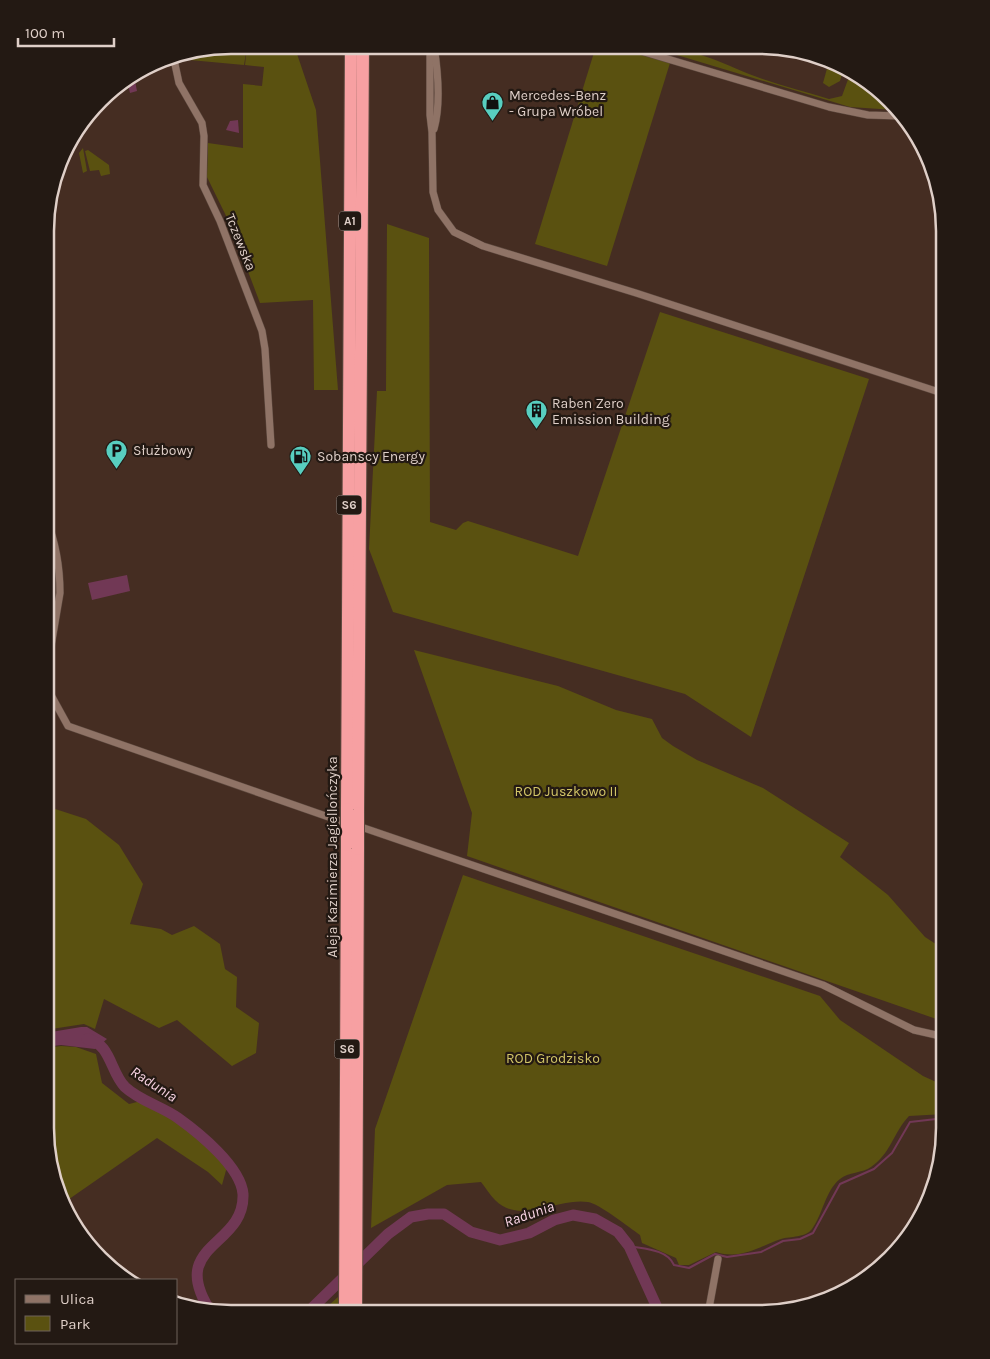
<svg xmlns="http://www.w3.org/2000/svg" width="990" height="1359" font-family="Karla,sans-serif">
<rect width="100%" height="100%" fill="#452d22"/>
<!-- green -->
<g fill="#5a5110">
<polygon points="230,45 294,45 316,110 338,390 314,390 313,300 260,303 230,224 207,177 208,143 243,148 243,84 262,86 264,67 245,65 247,47 244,65 179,59 178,54"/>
<polygon points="596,46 610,46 670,63 607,266 535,244"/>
<path d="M647,46C687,46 713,59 749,74C775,84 803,91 829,99L842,96L850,74L872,83L895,110L850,107Z"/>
<polygon points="828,65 843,71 840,81 829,87 823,83"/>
<polygon points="83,148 87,171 83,173 79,153"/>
<polygon points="88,150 109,165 110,174 101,176 99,170 90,171 85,151"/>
<polygon points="387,224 429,238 430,522 456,530 463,523 468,521 578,556 660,312 869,379 751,737 685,694 393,612 369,549 377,391 386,391"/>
<polygon points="414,650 558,686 616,710 652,719 662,738 673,746 697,760 763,788 849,843 840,857 888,895 925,937 945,950 945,1022 467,856 472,813"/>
<polygon points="46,806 86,819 119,845 143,884 130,924 161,929 172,935 194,926 220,944 225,969 237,977 236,1007 259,1023 256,1053 232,1066 177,1020 159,1028 104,999 95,1029 84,1024 45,1030"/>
<path d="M463,875L820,996L840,1020L923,1076L945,1086V1114L909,1116C893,1133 891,1153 871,1167C863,1173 848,1172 840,1179C825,1191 823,1214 812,1229C805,1238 791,1236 781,1239C758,1247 742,1260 716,1252L689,1265H679L676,1258L642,1243L640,1235C630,1228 598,1203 588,1202C557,1197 521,1226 495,1200C490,1195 486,1188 481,1182L447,1185L371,1228L375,1129Z"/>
<path d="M61,1046L76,1047L96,1054L102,1083L129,1104C134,1103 143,1100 148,1102C173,1108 210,1144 228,1163L222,1185L208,1172L157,1138L62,1204L45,1129V1048Z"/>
<polygon points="338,1297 338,1313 328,1313 328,1306"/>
</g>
<!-- water -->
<g fill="#713855">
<polygon points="134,76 137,91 130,93 127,80"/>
<polygon points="238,120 239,133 226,130 230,121"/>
<polygon points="127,575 130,591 92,600 88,583"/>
<polygon points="81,1027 87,1027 107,1039 95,1049 61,1045 45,1047 45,1033"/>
</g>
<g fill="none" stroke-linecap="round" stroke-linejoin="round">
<!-- stream -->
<path stroke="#713855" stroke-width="2" d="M629,1246C644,1249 667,1249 674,1265L689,1268L715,1254L727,1257L761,1252L783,1241L800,1239L813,1233L840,1184L874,1169L892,1153L910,1122L945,1118"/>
<!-- river -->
<g stroke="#713855" stroke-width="11">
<path d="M87,1039C111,1043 110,1072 125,1087C140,1101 161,1106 178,1118C199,1133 241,1167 243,1194C245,1248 166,1243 211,1312"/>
<polyline points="307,1313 388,1234 411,1217 428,1214 444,1214 471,1232 500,1240 529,1233 554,1220 573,1215 595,1219 618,1232 629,1246 660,1314"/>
</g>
<defs>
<g id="minor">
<polyline points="624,46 829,107 868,115 900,116"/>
<polyline points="434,48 430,56 430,115 432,132 433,192 438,210 454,232 483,246 636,293 945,394"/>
<polyline points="173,55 179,83 202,123 204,136 203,185 220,221 262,331 265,349 271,445"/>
<path d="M434,129C441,104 438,72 434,46"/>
<path d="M46,676L60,593C60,566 56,543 46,518"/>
<polyline points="46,686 68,726 340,821"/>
<polyline points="364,828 823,985 914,1030 945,1037"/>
<polyline points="708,1314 718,1259"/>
</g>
<g id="motorway">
<polyline points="347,809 351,45"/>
<polyline points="358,813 363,45"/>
<polyline points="345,1313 347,845"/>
<polyline points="356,1313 358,849"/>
</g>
</defs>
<!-- minor casing -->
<use href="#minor" stroke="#5d493f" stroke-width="8"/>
<!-- motorway casing -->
<use href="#motorway" stroke="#5d493f" stroke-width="14"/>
<!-- minor -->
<use href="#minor" stroke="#8f7366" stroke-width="7"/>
<!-- motorway -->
<use href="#motorway" stroke="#f7a0a2" stroke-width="12"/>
<defs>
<g id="motorway-bridge">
<polyline points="347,845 347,809"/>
<polyline points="358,849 358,813"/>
</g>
</defs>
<!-- motorway-bridge casing -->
<use href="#motorway-bridge" stroke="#5d493f" stroke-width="14" stroke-linecap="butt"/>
<!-- motorway-bridge -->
<use href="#motorway-bridge" stroke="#f7a0a2" stroke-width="12"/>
</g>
<!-- icons -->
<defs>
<symbol id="shop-pin" viewBox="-11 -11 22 30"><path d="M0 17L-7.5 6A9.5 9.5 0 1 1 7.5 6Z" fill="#58cec0" stroke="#231913"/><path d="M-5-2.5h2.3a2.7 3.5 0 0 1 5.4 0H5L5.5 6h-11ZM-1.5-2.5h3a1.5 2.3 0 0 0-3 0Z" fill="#111"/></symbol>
<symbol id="building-pin" viewBox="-11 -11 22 30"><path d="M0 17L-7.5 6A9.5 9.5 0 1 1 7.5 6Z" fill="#58cec0" stroke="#231913"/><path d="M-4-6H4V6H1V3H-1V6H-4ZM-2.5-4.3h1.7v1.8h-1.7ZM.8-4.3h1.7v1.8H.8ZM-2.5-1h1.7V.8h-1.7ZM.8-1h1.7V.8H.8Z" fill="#111"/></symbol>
<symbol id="parking-pin" viewBox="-11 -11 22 30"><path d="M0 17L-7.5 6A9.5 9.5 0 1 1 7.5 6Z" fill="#58cec0" stroke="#231913"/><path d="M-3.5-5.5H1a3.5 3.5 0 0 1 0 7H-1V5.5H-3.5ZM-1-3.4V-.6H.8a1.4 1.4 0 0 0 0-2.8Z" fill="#111"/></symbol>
<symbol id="fuel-pin" viewBox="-11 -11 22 30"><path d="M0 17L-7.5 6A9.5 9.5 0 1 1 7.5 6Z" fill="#58cec0" stroke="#231913"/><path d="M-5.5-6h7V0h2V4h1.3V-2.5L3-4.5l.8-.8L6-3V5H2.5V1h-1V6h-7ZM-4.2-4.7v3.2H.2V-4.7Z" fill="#111"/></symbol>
</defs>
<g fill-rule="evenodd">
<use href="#shop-pin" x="480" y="90" width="25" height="34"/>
<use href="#building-pin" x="524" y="398" width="25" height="34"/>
<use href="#parking-pin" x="104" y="438" width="25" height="34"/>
<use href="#fuel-pin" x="288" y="444" width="25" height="34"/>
</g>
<g text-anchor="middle" stroke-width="4.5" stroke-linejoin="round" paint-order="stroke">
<!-- shield labels -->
<g fill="#231913" stroke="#a79892" stroke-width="1">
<rect x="339" y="211.5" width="22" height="19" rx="4"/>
<rect x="336.5" y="495.5" width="25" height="19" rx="4"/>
<rect x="334.5" y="1039.5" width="25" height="19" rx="4"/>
</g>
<g font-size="12" font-weight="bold" fill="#dfcfc8">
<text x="350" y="225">A1</text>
<text x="349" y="509">S6</text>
<text x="347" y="1053">S6</text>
</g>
<!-- poi labels -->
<g font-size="14" fill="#dfcfc8" stroke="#231913" text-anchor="start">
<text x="509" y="100">Mercedes-Benz<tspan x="509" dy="16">- Grupa Wróbel</tspan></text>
<text x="552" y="408">Raben Zero<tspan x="552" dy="16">Emission Building</tspan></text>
<text x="133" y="455">Służbowy</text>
<text x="317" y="461">Sobanscy Energy</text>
</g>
<!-- street labels -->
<g font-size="14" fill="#dfcfc8" stroke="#231913">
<text transform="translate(241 242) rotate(68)" y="5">Tczewska</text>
<text transform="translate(332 857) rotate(-90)" y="5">Aleja Kazimierza Jagiellończyka</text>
</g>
<!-- park labels -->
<g font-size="14" fill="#d2c567" stroke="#231913">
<text x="566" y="796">ROD Juszkowo II</text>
<text x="553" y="1063">ROD Grodzisko</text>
</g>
<!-- water labels -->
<g font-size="15" font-style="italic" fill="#f9d4e4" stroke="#231913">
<text transform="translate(154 1084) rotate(33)" y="5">Radunia</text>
<text transform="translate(529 1214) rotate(-19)" y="5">Radunia</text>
</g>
</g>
<!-- crop -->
<path d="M0 0H990V1359H0ZM231 54H759A177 177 0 0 1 936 231V1128A177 177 0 0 1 759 1305H231A177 177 0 0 1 54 1128V231A177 177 0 0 1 231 54Z" fill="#231913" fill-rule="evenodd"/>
<path fill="none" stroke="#dfcfc8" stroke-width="2.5" d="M231 54H759A177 177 0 0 1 936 231V1128A177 177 0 0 1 759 1305H231A177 177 0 0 1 54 1128V231A177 177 0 0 1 231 54Z"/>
<!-- legend -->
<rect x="15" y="1279" width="162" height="65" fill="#231913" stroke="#6e625b"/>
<rect x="25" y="1295" width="25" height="8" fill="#8f7366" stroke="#6e625b"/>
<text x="60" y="1304" font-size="15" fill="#dfcfc8">Ulica</text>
<rect x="25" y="1316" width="25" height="15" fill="#5a5110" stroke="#6e625b"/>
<text x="60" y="1329" font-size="15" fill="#dfcfc8">Park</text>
<!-- scale -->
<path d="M18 38v8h96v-8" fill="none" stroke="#dfcfc8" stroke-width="2.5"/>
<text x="25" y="38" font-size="15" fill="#dfcfc8" stroke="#231913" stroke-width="4" paint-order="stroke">100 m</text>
</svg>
